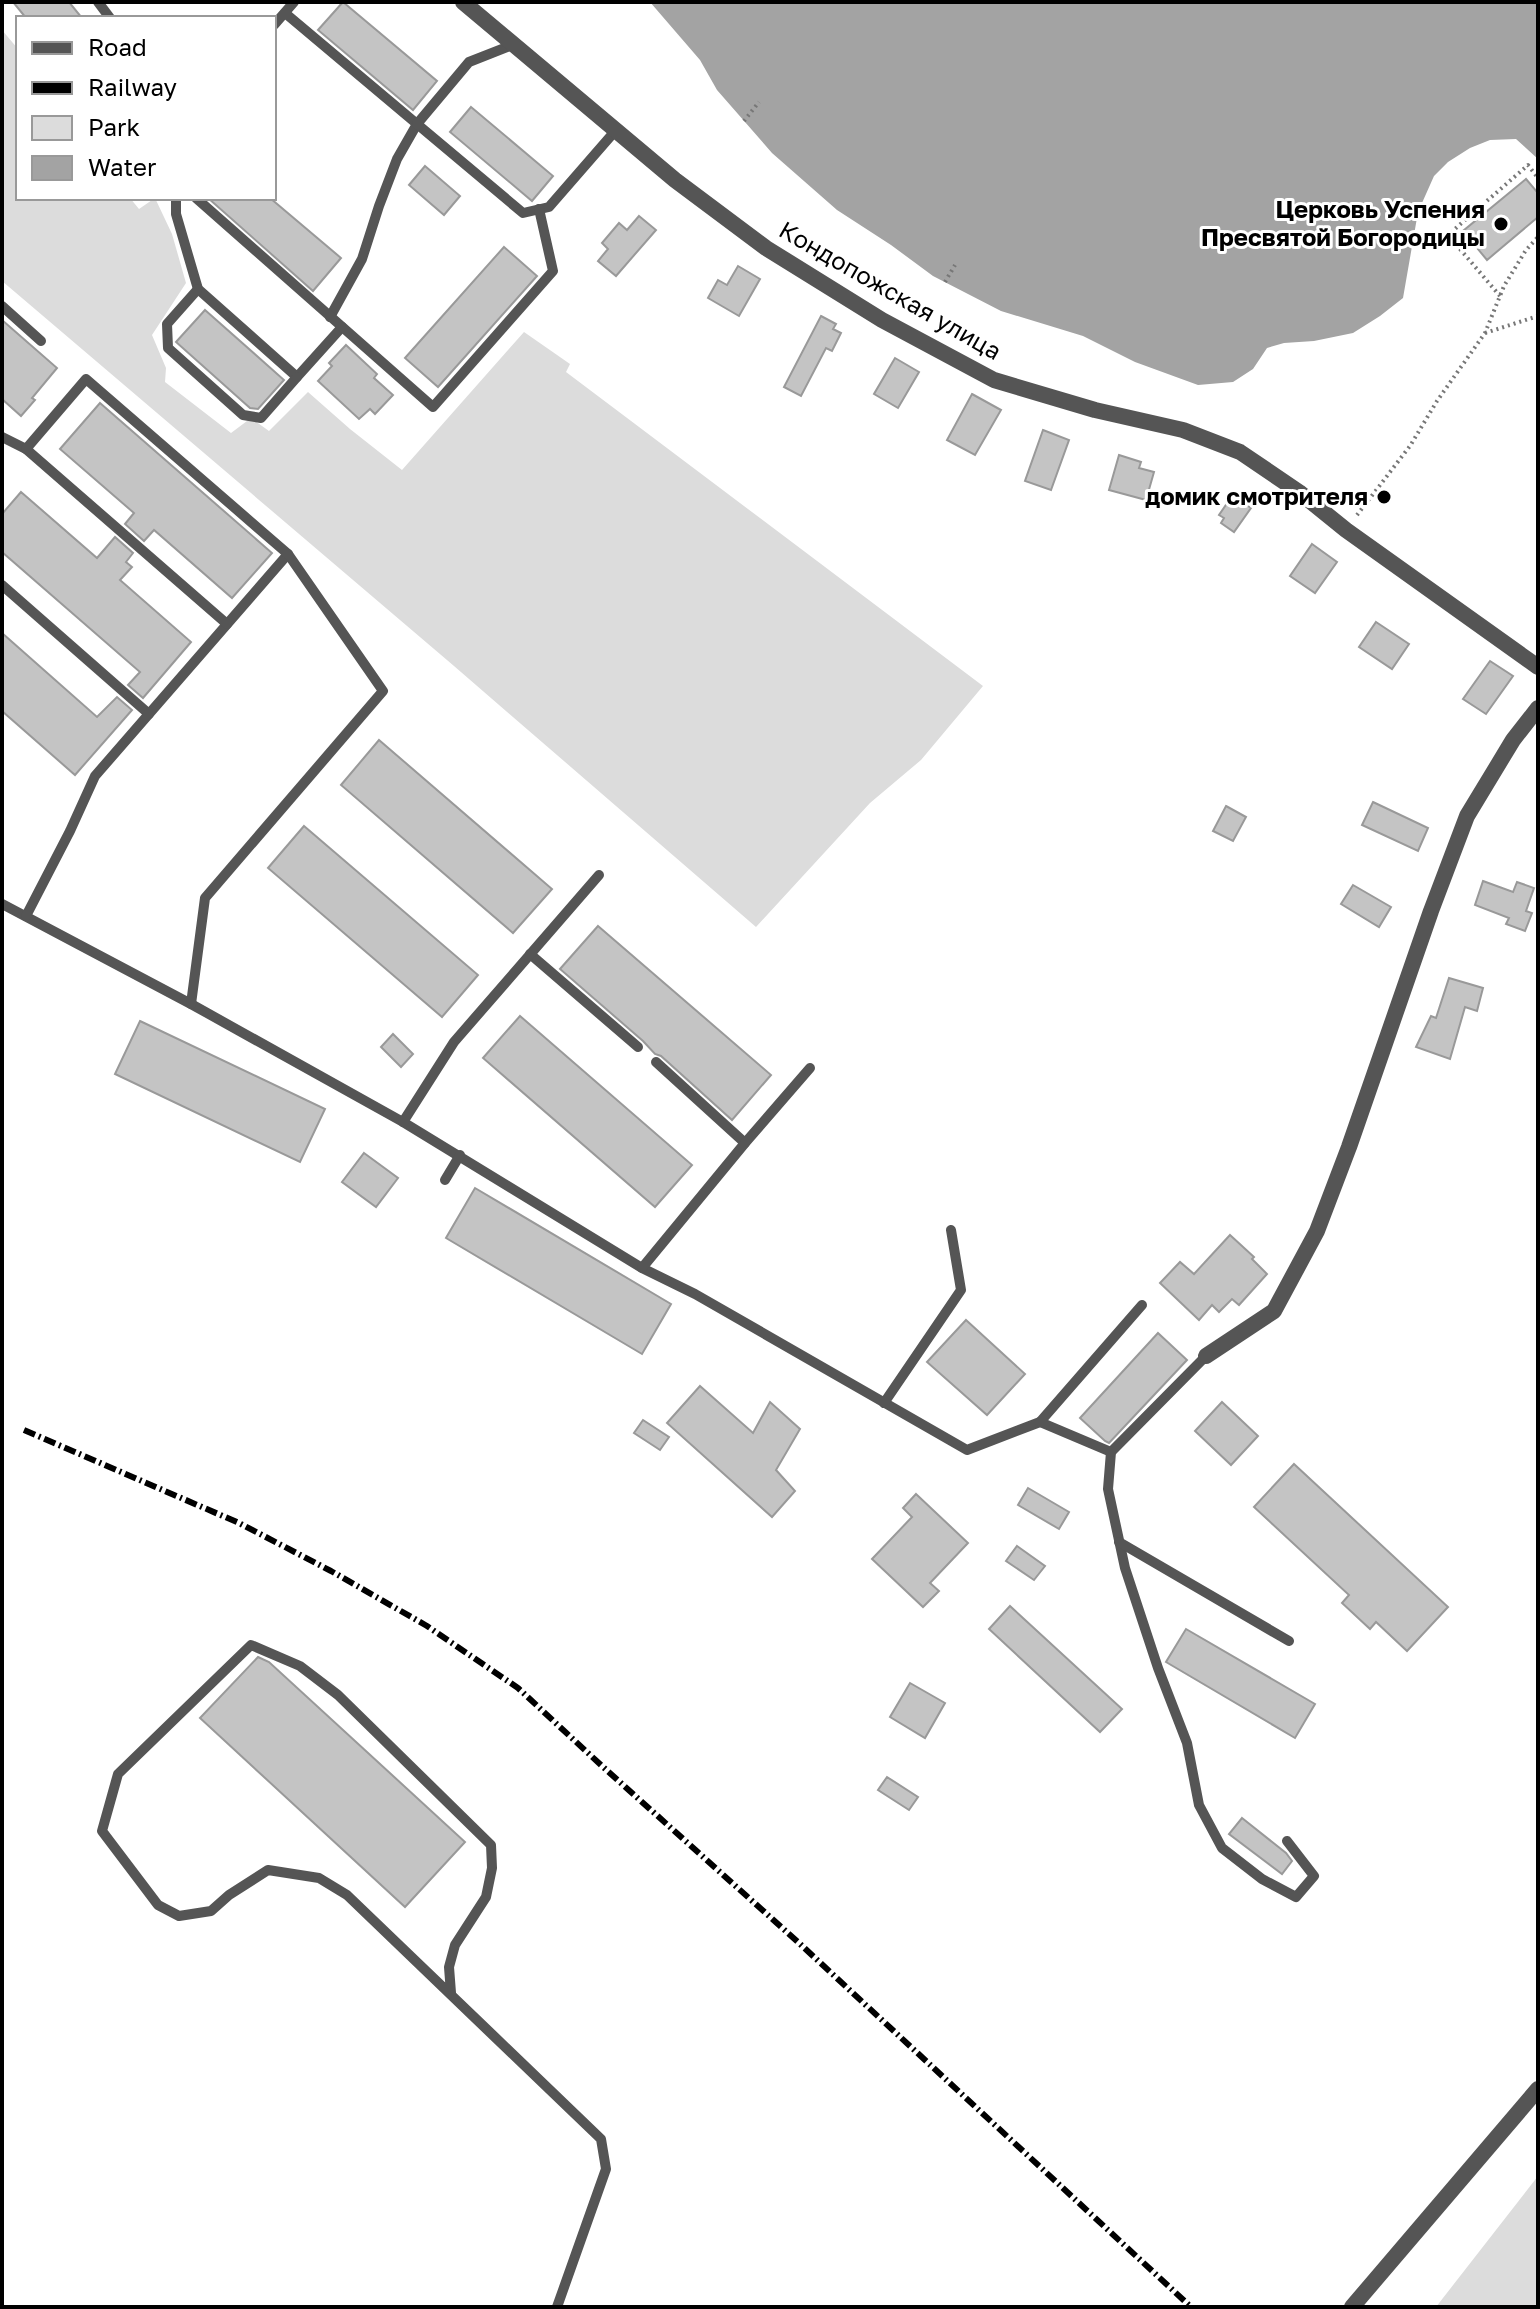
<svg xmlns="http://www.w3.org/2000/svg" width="1540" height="2309" font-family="'Golos Text',sans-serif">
<rect width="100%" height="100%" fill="#fff"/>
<!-- green -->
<g fill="#dcdcdc">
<polygon points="2,30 18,49 18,198 130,198 139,209 155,198 172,234 186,283 152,335 166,368 165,382 231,433 251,418 269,431 308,392 350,429 402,470 524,332 570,364 566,372 983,686 921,760 870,803 756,927 454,666 2,281"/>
<polygon points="1538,2175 1538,2307 1436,2307 1538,2176"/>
</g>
<!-- water -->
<polygon fill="#a3a3a3" points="650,2 1538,2 1538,159 1516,139 1490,140 1470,148 1448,162 1434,176 1418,212 1403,298 1380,316 1353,333 1314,341 1284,343 1267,348 1253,369 1233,382 1198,385 1135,362 1083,336 1001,311 933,276 891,245 837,210 772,153 717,90 700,60"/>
<!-- building -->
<g fill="#c4c4c4" stroke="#999" stroke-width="2">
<polygon points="13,2 69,2 82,18 26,18"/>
<polygon points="343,2 437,81 413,110 318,30"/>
<polygon points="471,107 553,176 532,201 450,132"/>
<polygon points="425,166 460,196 444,215 409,185"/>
<polygon points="1526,179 1538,193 1538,217 1487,260 1463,231"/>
<polygon points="208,198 270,198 341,258 313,291"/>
<polygon points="639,216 656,230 616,276 598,261 608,249 602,243 619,223 627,230"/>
<polygon points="504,247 537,276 438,387 405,358"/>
<polygon points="738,266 760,279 739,316 708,298 718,280 727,285"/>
<polygon points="205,310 284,380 258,409 250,408 176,342"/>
<polygon points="821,316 836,324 833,329 841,333 832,351 826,348 801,396 784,387"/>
<polygon points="2,320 57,368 32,398 35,400 21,416 2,399"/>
<polygon points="346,345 377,374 374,378 393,395 375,414 370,409 359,419 318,381 332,366 329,363"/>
<polygon points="895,358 919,372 898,408 874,394"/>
<polygon points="972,394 1001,410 975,455 947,440"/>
<polygon points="100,403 272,553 232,598 154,530 144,541 125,524 134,513 60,449"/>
<polygon points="1043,430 1069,440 1051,490 1025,481"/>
<polygon points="1119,455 1141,462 1139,468 1154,472 1146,500 1109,490"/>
<polygon points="21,492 97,558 115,537 133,553 126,562 132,567 120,580 191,642 143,698 128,685 140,672 2,552 2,514"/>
<polygon points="1232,496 1251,508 1234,532 1221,523 1224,518 1219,515"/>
<polygon points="1312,544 1337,562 1315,593 1290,576"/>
<polygon points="1376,622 1409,644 1392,669 1359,647"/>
<polygon points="2,633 97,717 117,697 132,710 75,775 2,711"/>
<polygon points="1490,661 1513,676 1486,714 1463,699"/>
<polygon points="379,740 552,889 513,933 341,785"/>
<polygon points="1373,802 1428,828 1418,851 1362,825"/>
<polygon points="1226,806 1246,817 1233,841 1213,831"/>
<polygon points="304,826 478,975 442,1017 268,868"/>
<polygon points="1483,881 1513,892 1517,882 1534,888 1526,911 1532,913 1525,931 1506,924 1509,918 1475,905"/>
<polygon points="1353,885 1391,907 1379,927 1341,904"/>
<polygon points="598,926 771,1075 732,1120 661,1056 655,1054 643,1041 560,969"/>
<polygon points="1449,978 1483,988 1477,1011 1465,1007 1450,1059 1416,1047 1431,1016 1436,1018"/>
<polygon points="520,1016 692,1165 655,1207 483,1058"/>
<polygon points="140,1021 325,1109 300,1162 115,1074"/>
<polygon points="393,1034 413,1054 401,1067 381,1047"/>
<polygon points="364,1153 398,1178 376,1207 342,1182"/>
<polygon points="475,1188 671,1304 642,1354 446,1238"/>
<polygon points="1230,1235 1254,1257 1252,1259 1267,1274 1239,1305 1232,1299 1219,1312 1212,1305 1199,1320 1160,1283 1180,1262 1194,1274"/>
<polygon points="966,1320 1025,1374 987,1415 927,1362"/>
<polygon points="1158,1333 1187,1360 1109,1443 1105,1441 1080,1418"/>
<polygon points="700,1386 753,1433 770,1402 800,1429 776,1470 795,1491 772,1517 667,1423"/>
<polygon points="1222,1402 1258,1436 1231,1465 1195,1431"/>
<polygon points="643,1420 669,1437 660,1450 634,1433"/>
<polygon points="1294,1464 1448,1607 1407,1651 1376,1622 1370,1629 1342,1603 1349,1595 1254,1507"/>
<polygon points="1028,1488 1069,1512 1059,1529 1018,1505"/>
<polygon points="916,1494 968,1543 930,1583 939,1591 923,1607 872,1559 912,1517 903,1508"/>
<polygon points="1017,1546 1045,1566 1034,1580 1006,1561"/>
<polygon points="1010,1606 1122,1709 1100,1732 989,1629"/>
<polygon points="1186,1629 1315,1704 1295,1738 1166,1662"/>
<polygon points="258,1657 269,1662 465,1842 405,1907 200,1718"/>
<polygon points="910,1683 945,1703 925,1738 890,1717"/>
<polygon points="887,1777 918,1797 909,1810 878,1790"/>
<polygon points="1242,1818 1286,1853 1292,1861 1282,1874 1229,1834"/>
</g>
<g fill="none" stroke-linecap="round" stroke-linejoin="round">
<!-- path -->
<g stroke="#777" stroke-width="4" stroke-dasharray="2 4" stroke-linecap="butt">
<polyline points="744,121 759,102"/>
<polyline points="1538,225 1538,227"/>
<polyline points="945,282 955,265"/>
<polyline points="1500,296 1448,235 1528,165 1538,178"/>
<polyline points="1485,333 1538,316"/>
<polyline points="1357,515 1410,446 1437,401 1485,333 1504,286 1526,250 1538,237"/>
</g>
<!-- service -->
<g stroke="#555" stroke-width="10">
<polyline points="98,2 110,18"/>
<polyline points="285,13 417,124 397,159 379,206 362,259 330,317"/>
<polyline points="274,25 294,2"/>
<polyline points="515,44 469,62 417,124 523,213 549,207 616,130"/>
<polyline points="176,198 176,214 198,289 297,377 342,327"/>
<polyline points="196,198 433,407 553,271 539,209"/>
<polyline points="198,289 167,324 168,348 243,415 261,418 297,377"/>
<polyline points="2,306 41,341"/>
<polyline points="2,437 26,449"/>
<polyline points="2,585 149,714"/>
<polyline points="2,904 191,1004 403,1122 642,1268 695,1294 967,1450 1040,1422"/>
<polyline points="26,916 70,831 95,776 288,554"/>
<polyline points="530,954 638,1047"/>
<polyline points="191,1004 205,898 383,691 288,554 86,379 26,449 227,624"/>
<polyline points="656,1062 745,1143"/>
<polyline points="403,1122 454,1042 599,875"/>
<polyline points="445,1180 460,1155"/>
<polyline points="642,1268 745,1143 810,1068"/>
<polyline points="1206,1356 1111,1452 1108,1489 1125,1568 1158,1668 1187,1743 1199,1805 1222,1848 1262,1879 1296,1897 1314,1876 1287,1841"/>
<polyline points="884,1403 961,1290 951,1230"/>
<polyline points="1111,1452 1040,1422 1142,1305"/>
<polyline points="1119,1542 1289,1641"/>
<polyline points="451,1993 449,1967 455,1945 486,1897 492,1868 491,1845 338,1695 300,1666 251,1645 118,1774 102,1831 158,1905 179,1916 211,1911 229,1895 268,1870 319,1878 347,1895 601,2139 606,2169 557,2307"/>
</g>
<!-- minor -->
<polyline stroke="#555" stroke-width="16" points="1206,1356 1274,1311 1317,1231 1349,1147 1431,911 1467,816 1513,740 1538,708"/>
<!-- tertiary -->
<g stroke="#555" stroke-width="16">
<polyline points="463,2 675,180 766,248 882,320 994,380 1095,410 1183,430 1240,452 1299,492 1346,530 1538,667"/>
<polyline points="1352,2307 1538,2089"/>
</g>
<!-- rail -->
<polyline stroke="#000" stroke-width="6" stroke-dasharray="12 4 2 4" stroke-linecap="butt" points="24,1430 239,1523 331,1571 427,1626 518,1688 602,1766 799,1943 1191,2307"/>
</g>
<!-- markers -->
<g fill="#000" stroke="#fff" stroke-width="3">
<circle cx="1501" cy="224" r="8"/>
<circle cx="1384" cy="497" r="8"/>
</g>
<g text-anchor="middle" stroke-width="6" stroke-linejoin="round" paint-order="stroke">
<!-- poi labels -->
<g font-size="24" font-weight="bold" fill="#000" stroke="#fff" text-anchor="end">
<text x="1485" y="218">Церковь Успения<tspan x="1485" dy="28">Пресвятой Богородицы</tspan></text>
<text x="1368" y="505">домик смотрителя</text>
</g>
<!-- street labels -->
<g font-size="24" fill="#000" stroke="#fff">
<text transform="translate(890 291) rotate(30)" y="8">Кондопожская улица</text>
</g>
</g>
<!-- border -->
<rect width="1540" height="2309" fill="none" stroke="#000000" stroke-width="8"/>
<!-- legend -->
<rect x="16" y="16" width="260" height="184" fill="#ffffff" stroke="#999999" stroke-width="2"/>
<rect x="32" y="42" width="40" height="12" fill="#555555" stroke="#999999" stroke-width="2"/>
<text x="88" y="56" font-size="24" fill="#000000">Road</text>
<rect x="32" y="82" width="40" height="12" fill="#000000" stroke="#999999" stroke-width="2"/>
<text x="88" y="96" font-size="24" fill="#000000">Railway</text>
<rect x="32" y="116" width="40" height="24" fill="#dcdcdc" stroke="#999999" stroke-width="2"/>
<text x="88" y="136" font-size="24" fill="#000000">Park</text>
<rect x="32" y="156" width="40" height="24" fill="#a3a3a3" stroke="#999999" stroke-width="2"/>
<text x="88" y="176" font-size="24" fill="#000000">Water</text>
</svg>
